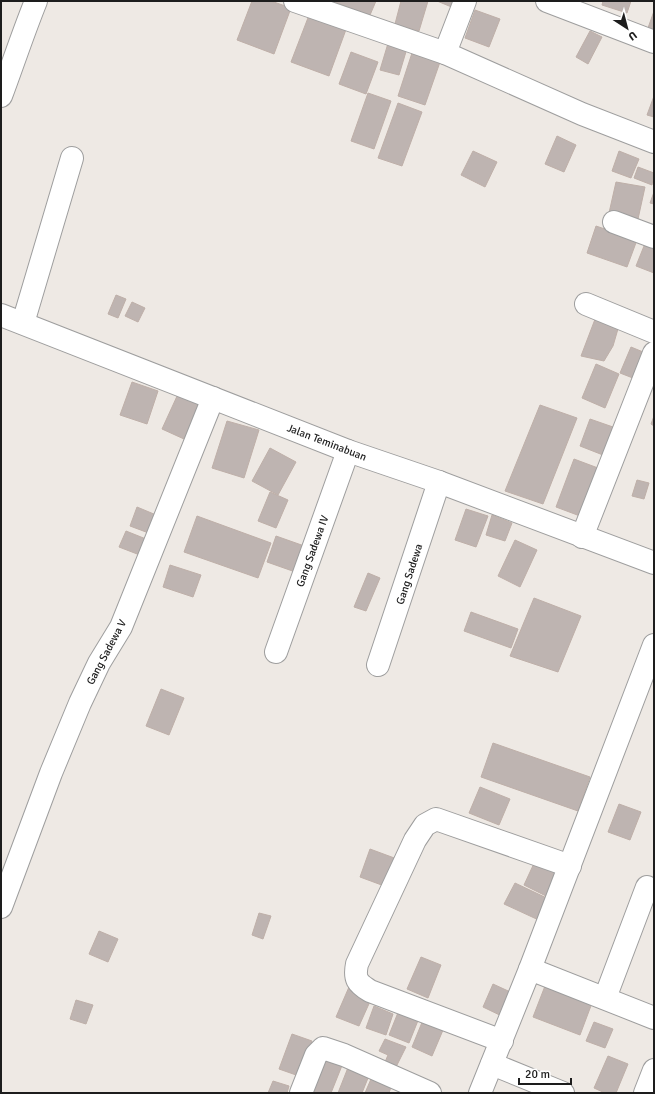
<svg xmlns="http://www.w3.org/2000/svg" width="655" height="1094" font-family="Signika,sans-serif">
<rect width="100%" height="100%" fill="#eee9e4"/>
<!-- building -->
<g fill="#beb4b1" stroke="#beafa8">
<polygon points="252,1 271,1 291,8 274,54 237,40"/>
<polygon points="332,1 376,1 370,15"/>
<polygon points="401,1 428,1 419,31 395,24"/>
<polygon points="437,1 457,1 454,8"/>
<polygon points="603,1 631,1 627,13 602,5"/>
<polygon points="311,10 348,24 329,76 291,62"/>
<polygon points="475,10 500,19 489,47 465,38"/>
<polygon points="654,11 654,30 648,28"/>
<polygon points="590,31 602,37 588,64 576,57"/>
<polygon points="389,40 408,45 399,75 380,70"/>
<polygon points="351,52 378,62 366,94 339,84"/>
<polygon points="412,53 440,62 425,105 398,96"/>
<polygon points="368,93 391,101 374,149 351,141"/>
<polygon points="654,96 654,117 647,115"/>
<polygon points="398,103 422,112 402,166 378,158"/>
<polygon points="557,136 576,145 564,172 545,164"/>
<polygon points="473,151 497,162 485,187 461,175"/>
<polygon points="619,151 639,159 631,178 612,171"/>
<polygon points="638,167 654,173 652,185 634,178"/>
<polygon points="616,182 645,187 638,219 609,213"/>
<polygon points="654,192 654,204 650,203"/>
<polygon points="596,226 637,240 627,267 587,253"/>
<polygon points="646,241 654,244 654,273 636,266"/>
<polygon points="116,295 126,299 118,318 108,314"/>
<polygon points="132,302 145,308 138,322 125,316"/>
<polygon points="597,314 620,322 613,346 604,361 581,356"/>
<polygon points="631,347 648,354 638,380 620,373"/>
<polygon points="596,364 619,374 605,408 582,398"/>
<polygon points="132,382 158,391 147,424 120,415"/>
<polygon points="178,394 200,404 184,439 162,429"/>
<polygon points="540,405 577,418 543,504 505,491"/>
<polygon points="654,416 654,426 651,424"/>
<polygon points="590,419 613,427 603,455 580,446"/>
<polygon points="227,421 259,430 244,478 212,468"/>
<polygon points="270,448 296,462 278,495 252,481"/>
<polygon points="574,459 598,468 580,516 556,507"/>
<polygon points="637,480 649,483 644,499 632,496"/>
<polygon points="270,492 288,500 276,528 258,521"/>
<polygon points="137,507 161,517 154,535 130,526"/>
<polygon points="466,509 488,516 476,547 455,540"/>
<polygon points="492,515 512,523 505,541 486,535"/>
<polygon points="197,516 271,543 258,578 184,552"/>
<polygon points="126,531 151,541 145,557 119,547"/>
<polygon points="276,536 310,548 301,574 267,562"/>
<polygon points="515,540 537,550 520,587 498,576"/>
<polygon points="170,565 201,575 193,597 163,587"/>
<polygon points="368,573 380,578 366,611 354,607"/>
<polygon points="534,598 581,616 558,672 510,656"/>
<polygon points="471,612 518,629 511,648 464,631"/>
<polygon points="161,689 184,698 169,735 146,726"/>
<polygon points="493,743 590,777 578,811 481,777"/>
<polygon points="480,787 510,799 499,825 469,813"/>
<polygon points="619,804 641,812 630,840 608,832"/>
<polygon points="370,849 397,859 387,887 360,877"/>
<polygon points="536,859 561,870 548,897 524,885"/>
<polygon points="515,883 553,901 543,922 504,904"/>
<polygon points="259,913 271,916 263,939 252,935"/>
<polygon points="99,931 118,939 108,962 89,954"/>
<polygon points="421,957 441,965 428,998 407,989"/>
<polygon points="493,984 519,996 508,1019 483,1007"/>
<polygon points="545,986 592,1003 580,1035 533,1017"/>
<polygon points="349,987 372,997 359,1026 336,1017"/>
<polygon points="76,1000 93,1005 86,1024 70,1019"/>
<polygon points="374,1006 393,1014 386,1035 366,1028"/>
<polygon points="399,1010 419,1018 409,1043 389,1035"/>
<polygon points="425,1015 446,1023 432,1056 412,1047"/>
<polygon points="594,1022 613,1029 605,1048 586,1041"/>
<polygon points="292,1034 312,1041 299,1076 279,1069"/>
<polygon points="385,1039 406,1047 396,1067 385,1062 388,1055 379,1051"/>
<polygon points="323,1055 343,1063 331,1093 309,1093"/>
<polygon points="608,1056 628,1064 616,1093 605,1093 594,1088"/>
<polygon points="349,1065 370,1073 362,1093 338,1093"/>
<polygon points="371,1079 391,1087 389,1093 365,1093"/>
<polygon points="273,1081 289,1086 287,1093 268,1093"/>
</g>
<g fill="none" stroke-linecap="round" stroke-linejoin="round">
<defs>
<g id="minor">
<polyline points="295,1 445,53 582,114 654,142"/>
<polyline points="547,1 654,42"/>
<polyline points="445,53 465,1"/>
<path d="M1,96C13,64 23,33 36,1"/>
<polyline points="614,222 654,237"/>
<polyline points="586,304 654,332"/>
<polyline points="1,315 348,451 439,482 654,563"/>
<polyline points="23,323 72,158"/>
<polyline points="582,537 654,353"/>
<polyline points="276,652 348,451"/>
<polyline points="378,665 439,482"/>
<polyline points="1,907 51,773 80,703 99,663 121,627 213,398"/>
<polyline points="530,969 654,1018"/>
<polyline points="605,998 647,887"/>
<path d="M502,1041L370,991C357,983 354,979 357,964L415,840L425,825L436,819L570,866"/>
<polyline points="492,1064 563,1093"/>
<polyline points="301,1093 316,1055 323,1048 344,1055 430,1093"/>
<polyline points="480,1093 530,969 654,645"/>
<polyline points="645,1093 654,1070"/>
</g>
</defs>
<!-- minor casing -->
<use href="#minor" stroke="#9e9e9e" stroke-width="24"/>
<!-- minor -->
<use href="#minor" stroke="#fff" stroke-width="22"/>
</g>
<g text-anchor="middle" stroke-width="3" stroke-linejoin="round" paint-order="stroke">
<!-- street labels -->
<g font-size="11" fill="#1d1d1d" stroke="#fff">
<text transform="translate(327 442) rotate(21)" y="4">Jalan Teminabuan</text>
<text transform="translate(312 551) rotate(-70)" y="4">Gang Sadewa IV</text>
<text transform="translate(409 574) rotate(-72)" y="4">Gang Sadewa</text>
<text transform="translate(106 652) rotate(-62)" y="4">Gang Sadewa V</text>
</g>
</g>
<!-- border -->
<rect width="655" height="1094" fill="none" stroke="#1d1d1d" stroke-width="4"/>
<!-- north arrow -->
<g transform="translate(627 28) rotate(144)" stroke="#ffffff" stroke-width="3" paint-order="stroke">
<path d="M0-3L7 15L0 10L-7 15Z" fill="#1d1d1d"/>
<text y="-6" font-size="11" font-weight="bold" text-anchor="middle" fill="#1d1d1d">U</text>
</g>
<!-- scale -->
<path d="M519 1078v6h52v-6" fill="none" stroke="#1d1d1d" stroke-width="2"/>
<text x="525" y="1078" font-size="12" fill="#1d1d1d" stroke="#ffffff" stroke-width="3" paint-order="stroke">20 m</text>
</svg>
